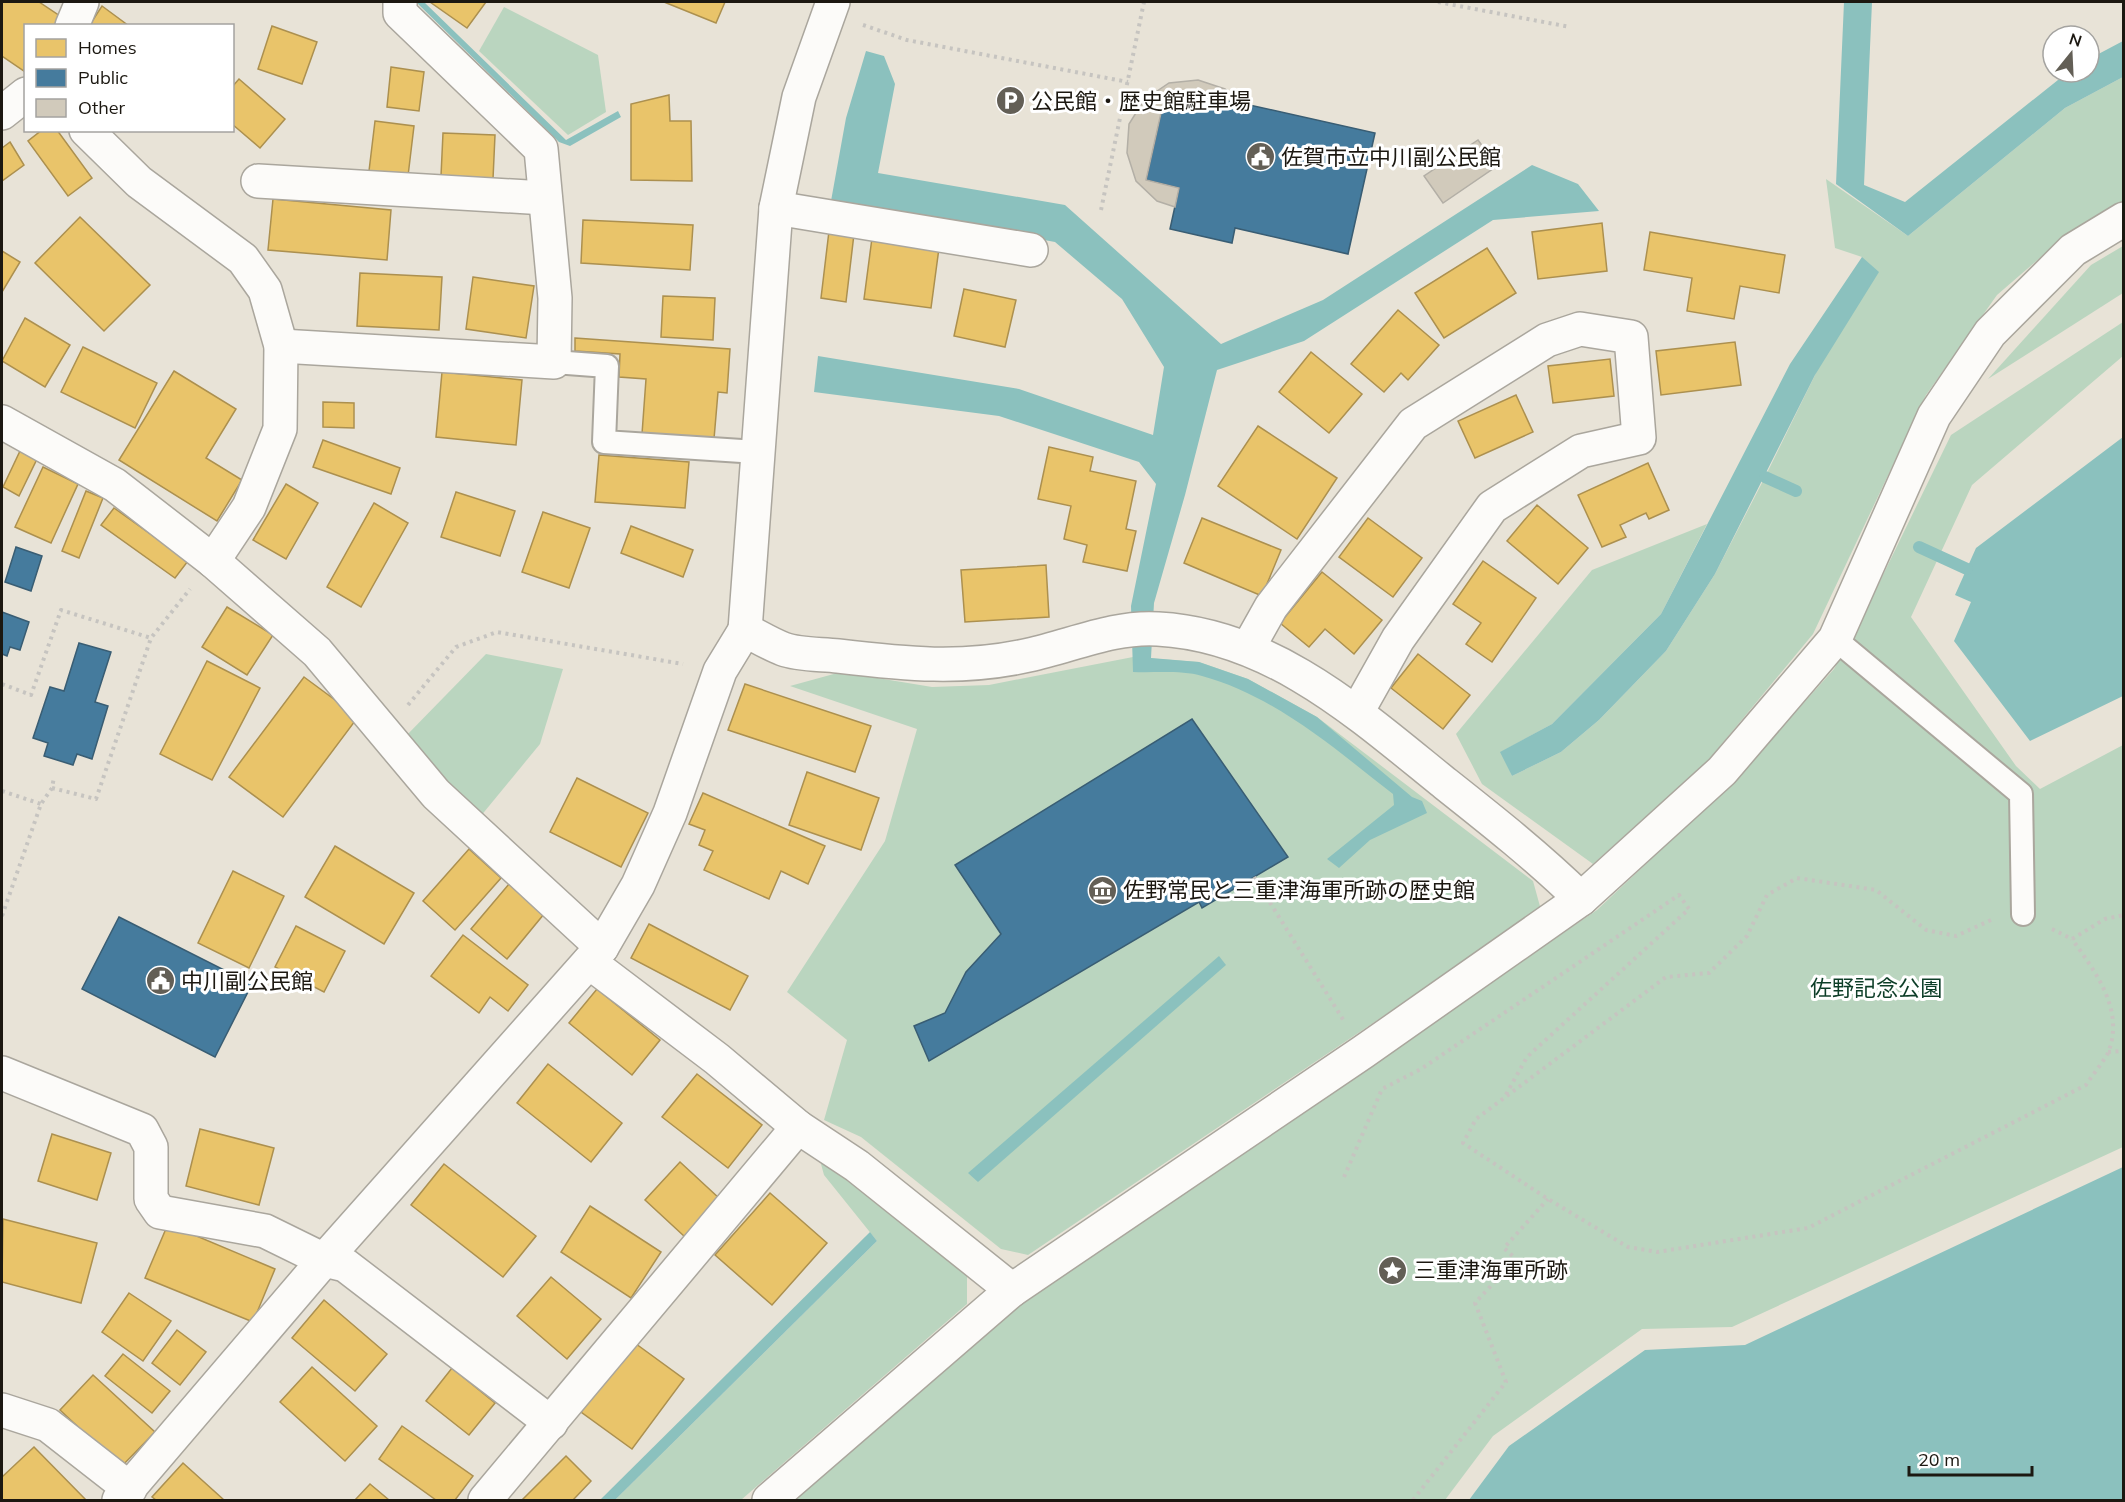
<svg xmlns="http://www.w3.org/2000/svg" width="2125" height="1502" font-family="Mulish,'Noto Sans JP',sans-serif">
<rect width="100%" height="100%" fill="#e8e3d7"/>
<!-- green -->
<g fill="#bad5bf">
<polygon points="504,7 598,55 606,112 568,135 479,51"/>
<polygon points="2123,77 2123,201 2071,231 1997,295 1926,395 1813,634 1706,763 1593,864 1482,784 1456,734 1592,570 1707,524 1661,614 1552,724 1501,752 1512,776 1561,752 1599,720 1666,651 1715,574 1765,477 1815,375 1862,257 1835,248 1826,179 1908,236 2065,108"/>
<polygon points="2123,246 2123,293 1988,379 2091,265"/>
<polygon points="2123,322 2123,356 1972,485 1911,617 2016,766 2040,789 2123,745 2123,1147 1732,1327 1642,1329 1493,1436 1445,1500 791,1500 1022,1300 1597,910 1735,780 1834,669 1865,612 1951,435"/>
<polygon points="486,654 563,669 540,744 480,817 404,738"/>
<polygon points="1133,657 1199,662 1248,679 1317,717 1533,881 1541,910 1028,1255 1001,1249 861,1137 824,1120 847,1040 787,992 885,841 917,729 790,686 841,672 932,687 989,685"/>
<polygon points="818,1153 967,1272 967,1304 741,1500 615,1500 877,1241 824,1175"/>
</g>
<!-- water -->
<g fill="#8bc1be">
<polygon points="416,2 424,2 566,140 618,111 621,117 570,146 559,142"/>
<polygon points="1844,2 1872,2 1864,185 1905,202 2068,72 2089,72 2089,59 2123,41 2123,77 2065,108 1908,236 1836,184"/>
<path d="M866,51L884,56L895,84L878,173L1065,205L1221,344L1323,300L1532,165L1578,184L1599,211L1493,220L1304,341L1217,370L1185,495L1154,603L1151,658L1199,662L1248,679L1317,717L1412,797L1422,801L1427,813L1370,840L1339,868L1327,859L1394,805L1393,794C1335,749 1275,696 1202,676C1181,670 1155,673 1133,672L1131,606L1156,484L1139,462L999,416L814,392L818,356L1019,389L1153,435L1164,367L1122,299L1055,242L831,201L846,118Z"/>
<polygon points="1862,257 1879,272 1815,375 1715,574 1666,651 1599,720 1561,752 1512,776 1500,752 1552,724 1661,614 1790,364"/>
<polygon points="2123,437 2123,696 2030,741 1954,641 1971,602 1955,595 1976,548"/>
<polygon points="1219,956 1226,965 978,1182 968,1173"/>
<polygon points="2123,1167 2123,1500 1469,1500 1509,1446 1645,1350 1745,1345"/>
<polygon points="870,1232 877,1241 615,1500 600,1500"/>
</g>
<!-- homes -->
<g fill="#e9c46a" stroke="#ac904f" stroke-width="1.5">
<polygon points="2,2 39,2 60,16 54,26 26,26 24,71 2,56"/>
<polygon points="430,2 486,2 467,28"/>
<polygon points="664,2 725,2 716,23"/>
<polygon points="102,6 129,26 89,26"/>
<polygon points="272,26 317,42 302,84 258,69"/>
<polygon points="391,67 424,72 419,111 387,107"/>
<polygon points="239,79 285,119 260,148 232,124 232,87"/>
<polygon points="669,95 670,121 691,121 692,181 631,180 631,104"/>
<polygon points="375,121 414,126 408,176 369,171"/>
<polygon points="42,130 57,130 92,178 68,196 28,141"/>
<polygon points="443,133 495,135 493,179 441,176"/>
<polygon points="10,142 24,165 2,181 2,148"/>
<polygon points="273,199 391,210 387,260 268,250"/>
<polygon points="80,217 150,285 104,331 35,263"/>
<polygon points="583,220 693,225 690,270 581,263"/>
<polygon points="1602,223 1607,271 1538,279 1532,232"/>
<polygon points="829,231 854,234 846,302 821,298"/>
<polygon points="1650,232 1785,255 1779,293 1740,286 1734,319 1687,311 1692,278 1644,270"/>
<polygon points="872,238 939,248 931,308 864,299"/>
<polygon points="1487,248 1516,293 1444,338 1415,293"/>
<polygon points="2,251 20,262 2,292"/>
<polygon points="360,273 442,277 439,330 357,326"/>
<polygon points="473,277 534,286 526,338 466,329"/>
<polygon points="964,289 1016,300 1005,347 954,336"/>
<polygon points="663,296 715,298 713,340 661,337"/>
<polygon points="1398,310 1439,345 1408,380 1401,373 1384,392 1351,364"/>
<polygon points="25,318 70,345 45,387 2,361"/>
<polygon points="575,338 730,349 727,393 718,392 714,439 642,434 646,379 619,377 620,354 575,351"/>
<polygon points="1735,342 1741,385 1661,395 1656,351"/>
<polygon points="83,347 157,383 135,428 61,392"/>
<polygon points="1311,352 1362,394 1329,433 1279,392"/>
<polygon points="1610,359 1614,396 1553,403 1548,366"/>
<polygon points="174,371 236,409 206,458 242,480 217,521 119,460"/>
<polygon points="442,372 522,380 516,445 436,437"/>
<polygon points="1516,395 1533,432 1475,458 1458,421"/>
<polygon points="323,402 354,403 354,428 323,427"/>
<polygon points="1258,426 1337,478 1297,539 1218,486"/>
<polygon points="323,440 400,468 391,494 313,467"/>
<polygon points="1049,447 1093,457 1090,471 1136,481 1126,529 1136,531 1127,571 1083,562 1087,545 1064,539 1071,506 1038,499"/>
<polygon points="20,451 37,459 19,496 3,487"/>
<polygon points="599,455 689,462 685,508 595,502"/>
<polygon points="1648,463 1669,510 1649,519 1646,513 1620,525 1626,537 1602,547 1578,495"/>
<polygon points="43,467 78,484 51,543 15,527"/>
<polygon points="286,484 318,503 286,559 253,540"/>
<polygon points="86,491 103,498 79,558 62,551"/>
<polygon points="456,492 515,511 500,556 441,537"/>
<polygon points="374,503 408,523 361,607 327,587"/>
<polygon points="1537,505 1588,548 1558,584 1507,541"/>
<polygon points="114,508 188,561 175,578 101,525"/>
<polygon points="543,512 590,528 569,588 522,572"/>
<polygon points="1202,518 1281,550 1262,596 1184,563"/>
<polygon points="1368,518 1422,558 1393,597 1339,557"/>
<polygon points="631,526 693,550 683,577 621,553"/>
<polygon points="1483,561 1536,598 1492,662 1466,644 1481,623 1453,604"/>
<polygon points="1046,565 1049,617 965,622 961,570"/>
<polygon points="1322,572 1382,620 1354,654 1325,629 1309,647 1280,623"/>
<polygon points="227,607 273,635 247,675 202,647"/>
<polygon points="1418,654 1470,695 1443,729 1391,688"/>
<polygon points="207,661 260,688 212,780 160,754"/>
<polygon points="304,677 358,717 283,817 229,777"/>
<polygon points="745,684 871,726 855,772 728,730"/>
<polygon points="807,772 879,798 861,850 789,825"/>
<polygon points="577,778 648,813 621,867 550,832"/>
<polygon points="703,793 825,846 808,884 781,871 769,899 704,870 713,851 699,845 705,830 689,824"/>
<polygon points="335,846 414,893 384,944 305,897"/>
<polygon points="469,849 501,878 455,930 423,901"/>
<polygon points="233,871 284,896 249,968 198,943"/>
<polygon points="509,884 544,914 507,959 471,929"/>
<polygon points="649,924 748,976 730,1010 631,958"/>
<polygon points="296,926 345,951 324,992 275,967"/>
<polygon points="463,935 528,985 508,1011 490,997 479,1013 431,976"/>
<polygon points="597,989 660,1040 632,1075 569,1023"/>
<polygon points="548,1064 622,1123 591,1162 517,1103"/>
<polygon points="697,1074 762,1125 728,1168 662,1117"/>
<polygon points="200,1129 274,1148 259,1205 186,1186"/>
<polygon points="52,1134 111,1153 97,1200 38,1181"/>
<polygon points="680,1162 720,1199 685,1237 645,1200"/>
<polygon points="444,1164 536,1236 503,1277 411,1205"/>
<polygon points="770,1193 827,1243 772,1305 715,1255"/>
<polygon points="590,1206 661,1252 631,1298 561,1252"/>
<polygon points="3,1219 97,1243 81,1303 2,1282"/>
<polygon points="168,1224 275,1269 253,1322 145,1278"/>
<polygon points="551,1277 601,1319 567,1359 517,1316"/>
<polygon points="129,1293 171,1321 143,1361 102,1332"/>
<polygon points="324,1300 387,1354 355,1391 292,1338"/>
<polygon points="177,1330 206,1352 180,1385 152,1363"/>
<polygon points="632,1341 684,1379 632,1449 581,1412"/>
<polygon points="123,1354 170,1391 152,1413 105,1376"/>
<polygon points="312,1367 377,1426 345,1461 280,1402"/>
<polygon points="452,1368 495,1403 469,1435 426,1401"/>
<polygon points="93,1375 155,1432 121,1467 60,1410"/>
<polygon points="402,1426 473,1476 455,1500 436,1500 379,1459"/>
<polygon points="34,1447 86,1500 2,1500 2,1477"/>
<polygon points="566,1456 591,1481 573,1500 522,1500"/>
<polygon points="183,1463 224,1500 156,1500 152,1497"/>
<polygon points="370,1484 389,1500 355,1500"/>
</g>
<!-- public -->
<g fill="#457b9d" stroke="#395d73" stroke-width="1.5">
<polygon points="1200,94 1375,133 1348,254 1235,228 1232,243 1170,229 1179,188 1146,180 1163,104 1196,112"/>
<polygon points="16,547 42,556 31,591 5,582"/>
<polygon points="2,612 29,622 20,650 10,647 7,656 2,654"/>
<polygon points="79,643 111,652 95,702 108,706 92,759 77,754 73,765 44,756 48,743 33,738 50,687 64,691"/>
<polygon points="1192,719 1288,857 1202,908 1199,902 929,1061 914,1026 945,1013 966,972 1001,934 955,865"/>
<polygon points="119,917 252,984 215,1057 82,989"/>
</g>
<g fill="none" stroke-linecap="round" stroke-linejoin="round">
<!-- stream -->
<g stroke="#8bc1be" stroke-width="12">
<polyline points="1765,477 1796,491"/>
<polyline points="1919,547 1967,569"/>
</g>
</g>
<!-- building -->
<g fill="#d1cabb" stroke="#b3afa6" stroke-width="1.5">
<polygon points="1198,80 1225,89 1240,103 1200,94 1196,112 1163,104 1146,180 1179,188 1175,207 1157,201 1136,181 1127,153 1129,124 1144,100 1169,83"/>
<polygon points="1478,140 1497,166 1443,203 1424,176"/>
</g>
<g fill="none" stroke-linecap="round" stroke-linejoin="round">
<defs>
<g id="service">
<polyline points="554,362 607,366 604,442 757,452"/>
<polyline points="1835,639 2021,794 2023,914"/>
</g>
<g id="minor">
<polyline points="72,26 82,2"/>
<polyline points="2,113 26,94"/>
<polyline points="86,130 139,182 243,259 265,290 281,346 280,429 249,507 213,561"/>
<polyline points="258,181 545,198"/>
<polyline points="776,208 1031,250"/>
<polyline points="281,346 554,362 555,298 541,149 400,13 400,2"/>
<polyline points="2,422 115,485 213,561 317,652 436,794 602,947"/>
<polyline points="1248,648 1271,607 1413,424 1547,340 1580,329 1631,337 1639,438 1581,451 1492,507 1398,639 1357,712"/>
<polyline points="589,962 717,1059 798,1127 857,1166 1012,1290 769,1500"/>
<polyline points="2,1073 142,1130 151,1147 151,1199 160,1212 265,1231 324,1260 345,1265 551,1423"/>
<polyline points="1012,1290 1363,1052 1581,899 1722,771 1835,639 1934,416 1990,333 2073,250 2124,219"/>
<polyline points="2,1410 48,1425 130,1489"/>
<path d="M119,1500L324,1260L602,947L638,885L670,813L720,671L745,630C757,636 770,644 783,649C799,655 821,654 838,656C905,664 963,670 1029,655C1071,646 1114,626 1158,629C1271,635 1358,713 1442,781C1490,819 1537,856 1581,899"/>
<polyline points="485,1500 798,1127"/>
</g>
<polyline id="tertiary" points="745,630 776,208 799,97 833,2"/>
</defs>
<!-- service casing -->
<use href="#service" stroke="#aaa69d" stroke-width="26"/>
<!-- minor casing -->
<use href="#minor" stroke="#aaa69d" stroke-width="36"/>
<!-- tertiary casing -->
<use href="#tertiary" stroke="#aaa69d" stroke-width="36"/>
<!-- path -->
<g stroke="#c6c4c0" stroke-width="4" stroke-dasharray="3 4.5" stroke-linecap="butt">
<polyline points="1438,2 1570,27"/>
<polyline points="863,25 907,40 1128,82"/>
<polyline points="1101,210 1144,2"/>
<polyline points="2,684 31,695 61,610 151,638 190,589"/>
<polyline points="408,705 456,647 497,632 683,664"/>
<polyline points="52,788 96,799 151,638"/>
<polyline points="2,791 41,804"/>
<polyline points="1254,877 1344,1021"/>
<polyline points="2,916 41,804 52,788 54,777"/>
<path d="M1991,920L1956,936L1926,930L1876,890L1797,878L1767,895L1747,936L1709,973L1666,977L1476,1119L1463,1143L1548,1199L1628,1247L1657,1252L1808,1228L2086,1085C2093,1074 2102,1064 2108,1053C2125,1010 2096,973 2072,939"/>
<polyline points="2052,929 2072,939 2105,919 2124,915"/>
<polyline points="2108,1052 2124,1051"/>
<polyline points="1344,1177 1382,1089 1421,1069 1679,895 1689,909 1527,1057 1504,1098"/>
<polyline points="1413,1500 1506,1382 1475,1303 1516,1259 1504,1248 1548,1199"/>
</g>
<!-- service -->
<use href="#service" stroke="#fcfbf9" stroke-width="22"/>
<!-- minor -->
<use href="#minor" stroke="#fcfbf9" stroke-width="33"/>
<!-- tertiary -->
<use href="#tertiary" stroke="#fcfbf9" stroke-width="33"/>
</g>
<!-- icons -->
<defs>
<symbol id="parking-disc" viewBox="-11 -11 22 22"><circle r="9.5" fill="#635f56" stroke="#fff"/><path d="M-3.5-5.5H1a3.5 3.5 0 0 1 0 7H-1V5.5H-3.5ZM-1-3.4V-.6H.8a1.4 1.4 0 0 0 0-2.8Z" fill="#fff"/></symbol>
<symbol id="civic-disc" viewBox="-11 -11 22 22"><circle r="9.5" fill="#635f56" stroke="#fff"/><path d="M-.6-6.5H3V-4.5H.6V-3L4-1V1h2V6H-6V1h2V-1L-.6-3ZM-1.2 2.5V6h2.4V2.5Z" fill="#fff"/></symbol>
<symbol id="museum-disc" viewBox="-11 -11 22 22"><circle r="9.5" fill="#635f56" stroke="#fff"/><path d="M0-6L6-3V-2H-6V-3ZM-5-1h2V3h-2ZM-1-1h2V3h-2ZM3-1h2V3H3ZM-6 4H6V6H-6Z" fill="#fff"/></symbol>
<symbol id="sight-disc" viewBox="-11 -11 22 22"><circle r="9.5" fill="#635f56" stroke="#fff"/><path d="M0-6L1.8-2.2L6-1.7L2.9 1.2L3.7 5.4L0 3.3L-3.7 5.4L-2.9 1.2L-6-1.7L-1.8-2.2Z" fill="#fff"/></symbol>
</defs>
<g fill-rule="evenodd">
<use href="#parking-disc" x="994" y="84" width="33" height="33"/>
<use href="#civic-disc" x="1244" y="140" width="33" height="33"/>
<use href="#museum-disc" x="1086" y="874" width="33" height="33"/>
<use href="#civic-disc" x="144" y="964" width="33" height="33"/>
<use href="#sight-disc" x="1376" y="1254" width="33" height="33"/>
</g>
<g text-anchor="middle" stroke-width="6" stroke-linejoin="round" paint-order="stroke">
<!-- poi labels -->
<g font-size="22" fill="#1c1811" stroke="#fff" text-anchor="start">
<text x="1031" y="109">公民館・歴史館駐車場</text>
<text x="1281" y="165">佐賀市立中川副公民館</text>
<text x="1123" y="898">佐野常民と三重津海軍所跡の歴史館</text>
<text x="181" y="989">中川副公民館</text>
<text x="1414" y="1278">三重津海軍所跡</text>
</g>
<!-- park labels -->
<g font-size="22" fill="#0d3e28" stroke="#fff">
<text x="1876" y="996">佐野記念公園</text>
</g>
</g>
<!-- border -->
<rect width="2125" height="1502" fill="none" stroke="#1c1811" stroke-width="6"/>
<!-- legend -->
<rect x="24" y="24" width="210" height="108" fill="#ffffff" stroke="#a4a3a0" stroke-width="1.5"/>
<rect x="36" y="39" width="30" height="18" fill="#e9c46a" stroke="#a4a3a0" stroke-width="1.5"/>
<text x="78" y="54" font-size="18" fill="#1c1811">Homes</text>
<rect x="36" y="69" width="30" height="18" fill="#457b9d" stroke="#a4a3a0" stroke-width="1.5"/>
<text x="78" y="84" font-size="18" fill="#1c1811">Public</text>
<rect x="36" y="99" width="30" height="18" fill="#d1cabb" stroke="#a4a3a0" stroke-width="1.5"/>
<text x="78" y="114" font-size="18" fill="#1c1811">Other</text>
<!-- north arrow -->
<g transform="translate(2071 54) rotate(18)"><circle r="28" fill="#ffffff" stroke="#a4a3a0" stroke-width="1.5"/>
<path d="M0-4.5L10 22L0 15L-10 22Z" fill="#635f56"/>
<text y="-9" font-size="16" font-weight="bold" text-anchor="middle" fill="#1c1811">N</text>
</g>
<!-- scale -->
<path d="M1909 1466v9h123v-9" fill="none" stroke="#1c1811" stroke-width="3"/>
<text x="1918" y="1466" font-size="18" fill="#1c1811" stroke="#ffffff" stroke-width="4.5" paint-order="stroke">20 m</text>
</svg>
